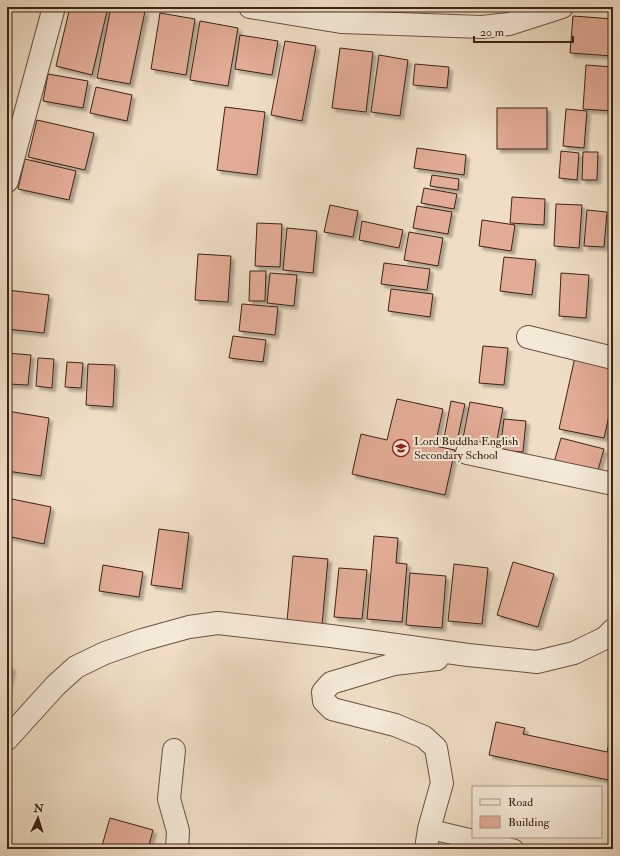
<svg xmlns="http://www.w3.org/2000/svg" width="620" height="856" font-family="'IM FELL Double Pica',serif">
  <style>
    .building { fill: #e3ac97; stroke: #3c2215; filter: url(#shadow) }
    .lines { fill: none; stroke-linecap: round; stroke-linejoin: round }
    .lane-casing { stroke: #695141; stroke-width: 21 }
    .street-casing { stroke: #695141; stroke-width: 24 }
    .lane { stroke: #f5ead9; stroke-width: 19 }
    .street { stroke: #f5ead9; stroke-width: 22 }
    .labels { text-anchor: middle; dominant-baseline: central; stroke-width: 4; stroke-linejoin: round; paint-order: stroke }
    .poi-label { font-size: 12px; fill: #3c2215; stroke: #f5ead9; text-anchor: start }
  </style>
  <defs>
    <filter id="shadow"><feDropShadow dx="3.5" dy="3.5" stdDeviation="1" flood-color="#0004"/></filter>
  </defs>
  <rect width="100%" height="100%" fill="#efdec5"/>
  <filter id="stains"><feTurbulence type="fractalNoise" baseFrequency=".005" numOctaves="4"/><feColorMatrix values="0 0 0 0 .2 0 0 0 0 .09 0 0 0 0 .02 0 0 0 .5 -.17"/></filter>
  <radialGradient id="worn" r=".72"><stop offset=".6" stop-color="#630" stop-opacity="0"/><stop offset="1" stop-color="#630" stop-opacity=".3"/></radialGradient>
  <g class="building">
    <polygon points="70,7 108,7 92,75 56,66"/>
    <polygon points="111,7 126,7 145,11 130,84 97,78"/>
    <polygon points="160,13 195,19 186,75 151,69"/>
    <polygon points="573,16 613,19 613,56 570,53"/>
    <polygon points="200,21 238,28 228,86 190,80"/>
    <polygon points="240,35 278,41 272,75 235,69"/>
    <polygon points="285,41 316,46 302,121 271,115"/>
    <polygon points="340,48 373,52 366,112 332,108"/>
    <polygon points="379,55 408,60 400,116 371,112"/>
    <polygon points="415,64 449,67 447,88 413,85"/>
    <polygon points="586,65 613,67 613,111 583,109"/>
    <polygon points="48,74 88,81 83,108 43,101"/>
    <polygon points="96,87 132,95 127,121 90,113"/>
    <polygon points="225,107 265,112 257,175 217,170"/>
    <rect x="497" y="108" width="50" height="41"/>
    <polygon points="566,109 587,111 584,148 563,146"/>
    <polygon points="37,120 94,133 85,170 28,157"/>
    <polygon points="417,148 466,155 464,175 414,168"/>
    <polygon points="561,151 579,153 577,180 559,178"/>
    <polygon points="583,152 598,152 597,180 582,180"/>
    <polygon points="25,159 76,171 69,200 18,189"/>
    <polygon points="432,175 459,179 458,190 430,186"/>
    <polygon points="424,188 457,194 454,209 421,203"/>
    <polygon points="512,197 545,199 544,225 510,223"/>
    <polygon points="556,204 582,205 579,248 554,246"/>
    <polygon points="330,205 358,211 353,237 324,232"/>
    <polygon points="417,206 452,212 448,234 413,228"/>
    <polygon points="587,210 607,212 604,247 584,246"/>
    <polygon points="482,220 515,225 511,251 479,246"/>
    <polygon points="362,221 403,230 399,248 359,240"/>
    <polygon points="257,223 282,224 280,267 255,266"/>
    <polygon points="287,228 317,231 313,273 283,270"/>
    <polygon points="409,232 443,238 438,266 404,260"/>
    <polygon points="198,254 231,256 228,302 195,300"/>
    <polygon points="504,257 536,260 532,295 500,291"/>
    <polygon points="384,263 430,269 427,290 381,284"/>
    <polygon points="250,271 266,271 265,301 249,301"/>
    <polygon points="270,273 297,275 294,306 267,303"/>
    <polygon points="561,273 589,275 586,318 559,316"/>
    <polygon points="391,289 433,294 430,317 388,311"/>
    <polygon points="7,290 49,295 44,333 7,329"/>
    <polygon points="242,304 278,307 275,335 239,331"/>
    <polygon points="233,336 266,340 263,362 229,358"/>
    <polygon points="483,346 508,348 504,385 479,383"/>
    <polygon points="7,353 31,355 28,385 7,384"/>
    <polygon points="575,357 613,366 613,398 604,438 559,429"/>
    <polygon points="38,358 54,359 52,388 36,386"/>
    <polygon points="67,362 83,363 81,388 65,387"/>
    <polygon points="88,364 115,365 113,407 86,405"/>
    <polygon points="397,399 443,409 435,446 455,450 445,495 352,474 361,434 387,440"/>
    <polygon points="451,401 465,404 457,441 444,438"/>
    <polygon points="470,402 503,408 496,445 463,438"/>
    <polygon points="7,411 49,418 41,476 7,471"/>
    <polygon points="504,419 526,421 523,452 500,450"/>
    <polygon points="561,438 604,449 596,477 553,466"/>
    <polygon points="7,498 51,507 44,544 7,536"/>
    <polygon points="159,529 189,533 182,589 151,585"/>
    <polygon points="374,536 398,538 396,563 407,564 402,622 367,619"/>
    <polygon points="293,556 328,559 322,625 287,621"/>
    <polygon points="513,562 554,574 538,627 497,615"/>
    <polygon points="454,564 488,568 482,624 448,621"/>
    <polygon points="103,565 143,572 139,597 99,591"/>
    <polygon points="339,568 367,570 362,619 334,617"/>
    <polygon points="410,573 446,576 442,628 406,625"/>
    <polygon points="7,667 12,667 7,693"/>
    <polygon points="496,722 525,728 523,734 607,752 613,726 613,781 489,755"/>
    <polygon points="110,818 153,830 148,849 101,849"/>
  </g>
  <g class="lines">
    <g class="lane-casing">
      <polyline id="lane" points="429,829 514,849"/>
    </g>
    <g class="street-casing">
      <g id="street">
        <polyline points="250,7 341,22 482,27 509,24 562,7"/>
        <polyline points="7,181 54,7"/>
        <polyline points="528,337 613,358"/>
        <polyline points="467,453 613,484"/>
        <polyline points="7,739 56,685 76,667 105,653 142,640 189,627 218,623 331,636 468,655 537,662 574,653 605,638 613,630"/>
        <polyline points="174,750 169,799 178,831 177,849"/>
        <polyline points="426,849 429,829 442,783 436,748 424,737 395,725 332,709 324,701 323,692 331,683 394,664 437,659"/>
      </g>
    </g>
    <use href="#lane" class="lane"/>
    <use href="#street" class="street"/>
  </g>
  <defs>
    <g id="school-ring" transform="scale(0.9)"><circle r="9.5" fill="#f5ead9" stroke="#8f2418" stroke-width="1.5"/><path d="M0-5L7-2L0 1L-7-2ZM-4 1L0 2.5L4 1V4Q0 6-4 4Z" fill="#8f2418"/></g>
  </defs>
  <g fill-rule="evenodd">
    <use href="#school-ring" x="401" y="448"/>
  </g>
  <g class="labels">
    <g class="poi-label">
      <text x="414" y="441">Lord Buddha English<tspan x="414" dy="14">Secondary School</tspan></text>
    </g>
  </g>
  <rect width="620" height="856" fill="none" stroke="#efdec5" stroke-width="24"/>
  <rect x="8" y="8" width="604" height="840" fill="none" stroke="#3c2215" stroke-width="2"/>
  <rect x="12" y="12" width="596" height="832" fill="none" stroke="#3c2215"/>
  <rect x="472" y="786" width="130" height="52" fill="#f5ead9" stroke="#ab9a8b"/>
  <rect x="480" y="799" width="20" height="6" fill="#f5ead9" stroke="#ab9a8b"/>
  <text x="508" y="806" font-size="12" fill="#3c2215">Road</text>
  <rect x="480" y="816" width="20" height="12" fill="#e3ac97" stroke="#ab9a8b"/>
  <text x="508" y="826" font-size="12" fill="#3c2215">Building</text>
  <g transform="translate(38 818) rotate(4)" stroke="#f5ead9" stroke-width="3" paint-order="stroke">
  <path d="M0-3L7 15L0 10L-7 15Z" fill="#3c2215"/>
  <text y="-6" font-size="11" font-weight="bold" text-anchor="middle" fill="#3c2215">N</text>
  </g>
  <path d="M474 36v6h99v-6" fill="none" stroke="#3c2215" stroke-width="2"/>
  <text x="480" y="36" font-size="12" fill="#3c2215" stroke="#f5ead9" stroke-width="3" paint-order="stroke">20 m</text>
  <rect width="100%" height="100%" filter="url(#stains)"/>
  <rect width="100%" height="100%" fill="url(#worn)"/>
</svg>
